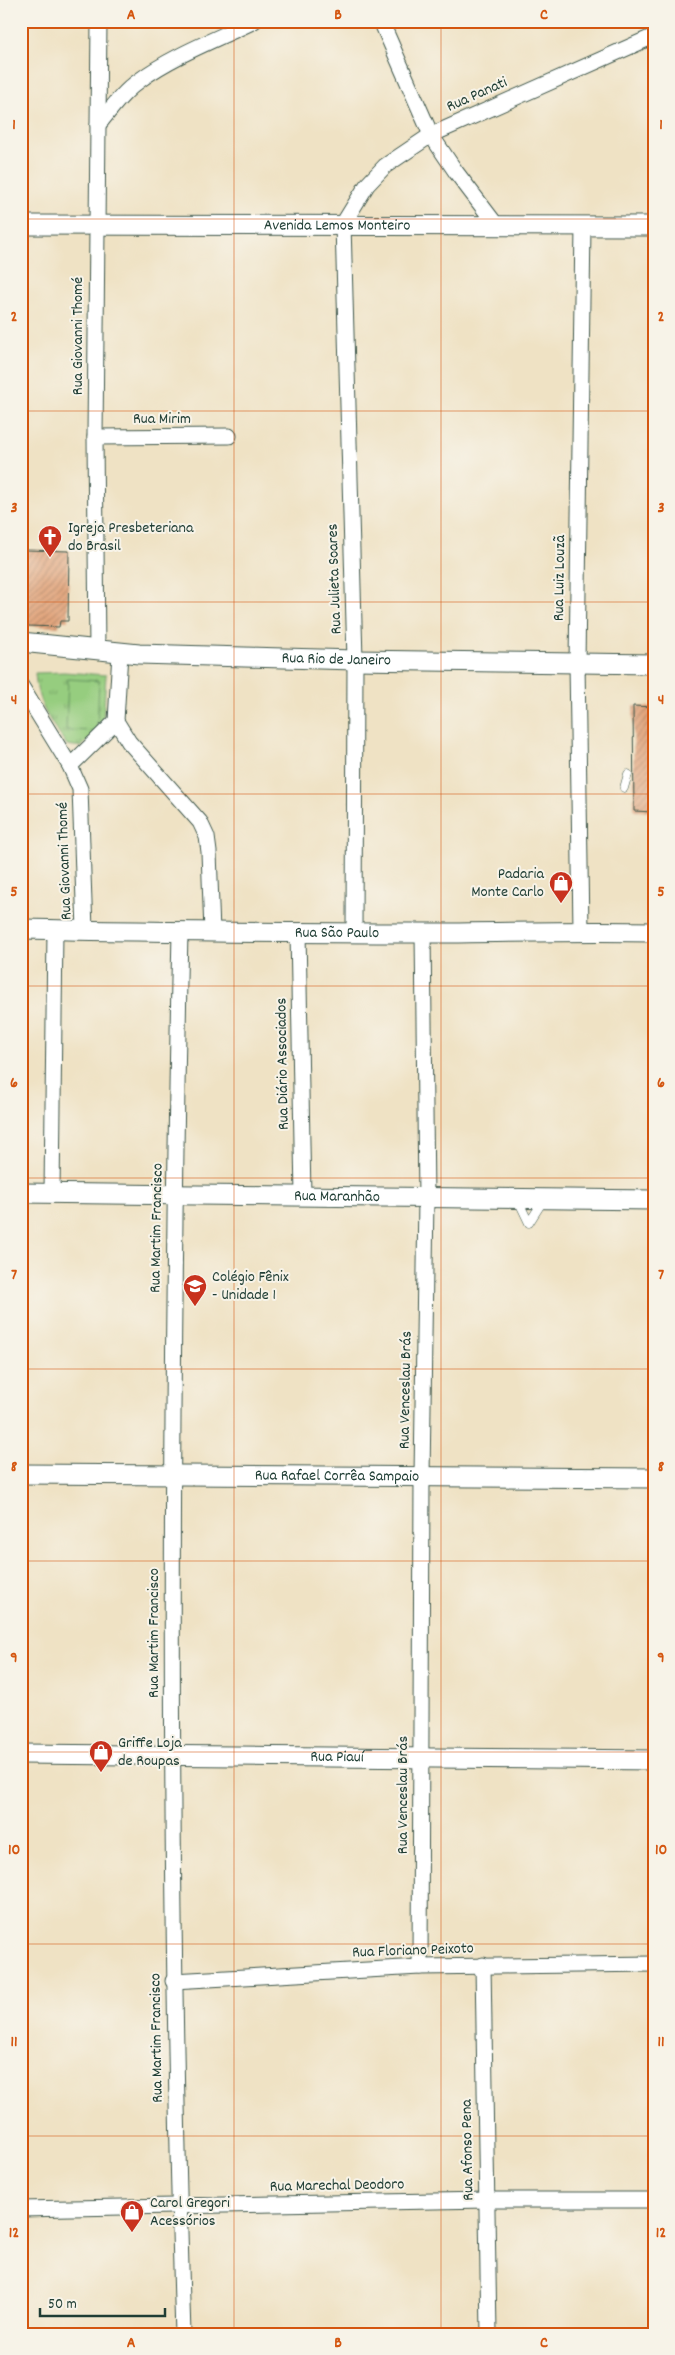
<svg xmlns="http://www.w3.org/2000/svg" width="675" height="2355" font-family="Dekko,sans-serif">
  <style>
    .grass { fill: url(#grass-tufts); stroke: #5a855a }
    .garden { fill: #96cd7f; stroke: #5a855a }
    .building { fill: url(#building-hatch) }
    .lines { fill: none; stroke-linecap: round; stroke-linejoin: round }
    .service-casing { stroke: #3e564a; stroke-width: 9 }
    .minor-casing { stroke: #3e564a; stroke-width: 17 }
    .tertiary-casing { stroke: #3e564a; stroke-width: 21 }
    .service { stroke: #fff; stroke-width: 8 }
    .minor { stroke: #fff; stroke-width: 15 }
    .tertiary { stroke: #fff; stroke-width: 19 }
    .grid { fill: none; stroke: #d45610; stroke-width: 1; stroke-opacity: 0.55 }
    .labels { text-anchor: middle; dominant-baseline: central; stroke-width: 4; stroke-linejoin: round; paint-order: stroke }
    .street-label { font-size: 16px; fill: #1f3d34; stroke: #f7f3e8 }
    .poi-label { font-size: 16px; fill: #1f3d34; stroke: #f7f3e8; text-anchor: start }
    .neatline { fill: none; stroke: #d45610; stroke-width: 2 }
    .grid-label { font-size: 16px; text-anchor: middle; font-weight: bold; fill: #d45610 }
  </style>
  <defs>
    <pattern id="grass-tufts" width="24" height="20" patternUnits="userSpaceOnUse" patternTransform="scale(1.25)"><rect width="24" height="20" fill="#96cd7f"/><path d="M3 7l-1-3M5 7V3M7 7l1-3M15 17l-1-3M17 17v-4M19 17l1-3" fill="none" stroke="#7aa869"/></pattern>
    <pattern id="building-hatch" width="6" height="6" patternUnits="userSpaceOnUse" patternTransform="scale(1.25)"><rect width="6" height="6" fill="#e2a57d"/><path d="M-1 1l2-2M0 6l6-6M5 7l2-2" fill="none" stroke="#b78867"/></pattern>
  </defs>
  <rect width="100%" height="100%" fill="#f7f3e8"/>
  <filter id="ink" filterUnits="userSpaceOnUse"><feTurbulence type="fractalNoise" baseFrequency=".02" numOctaves="2"/><feDisplacementMap in="SourceGraphic" scale="10" xChannelSelector="R" yChannelSelector="G"/><feConvolveMatrix kernelMatrix="1 2 1 2 8 2 1 2 1" color-interpolation-filters="sRGB"/></filter>
  <filter id="wash" filterUnits="userSpaceOnUse"><feTurbulence type="fractalNoise" baseFrequency=".0096" numOctaves="4" result="noise"/><feDisplacementMap in="SourceGraphic" scale="20" xChannelSelector="R" yChannelSelector="G"/><feGaussianBlur stdDeviation="1.12" result="paint"/><feColorMatrix in="noise" values="0 0 0 0 0 0 0 0 0 0 0 0 0 0 0 0 0 1.4 0 .05"/><feComposite in="paint" operator="in"/></filter>
  <g filter="url(#wash)">
    <rect width="100%" height="100%" fill="#efe2c4"/>
    <path class="grass" d="M64 672 106 675 103 725 81 747 67 745C49 720 37 704 35 673Z"/>
    <polygon class="garden" points="68,679 99,681 97,731 66,730"/>
    <g id="blocks">
      <g class="building">
        <polygon points="25,550 69,551 68,621 60,621 59,627 28,626 23,618"/>
        <polygon points="633,706 654,707 654,812 634,811"/>
      </g>
    </g>
  </g>
  <g filter="url(#ink)">
    <use href="#blocks" fill-opacity="0" stroke="#3e564a" stroke-width="1"/>
    <g class="lines">
      <g class="service-casing">
        <g id="service">
          <polyline points="624,788 628,774"/>
          <polyline points="518,1200 529,1223 543,1201"/>
        </g>
      </g>
      <g class="minor-casing">
        <g id="minor">
          <polyline points="381,21 431,135 456,172 497,226"/>
          <path d="M98 125C111 109 123 92 140 80 172 56 217 39 254 21"/>
          <polyline points="95,437 229,436"/>
          <polyline points="97,651 95,437 99,21"/>
          <polyline points="120,653 116,721 129,742 200,822 207,837 209,852 212,932"/>
          <polyline points="21,686 70,766 80,789 85,930"/>
          <polyline points="70,766 116,721"/>
          <polyline points="581,930 577,663 583,226"/>
          <path d="M180 932C170 1399 168 1867 183 2334"/>
          <polyline points="298,932 303,1196"/>
          <polyline points="354,933 355,660 343,224 367,185 385,166 431,135 654,36"/>
          <polyline points="52,1193 55,930"/>
          <polyline points="483,1965 489,2334"/>
          <polyline points="420,1967 422,1477 426,1198 423,933"/>
          <polyline points="173,1981 420,1967 654,1964"/>
          <polyline points="21,2209 487,2200 654,2200"/>
        </g>
      </g>
      <g class="tertiary-casing">
        <g id="tertiary">
          <path id="s1" d="M21 225 654 226"/>
          <path id="s2" d="M21 642 139 654 355 660 654 664"/>
          <path id="s3" d="M21 929C155 932 289 933 423 933 500 933 577 930 654 932"/>
          <path id="s4" d="M21 1193 654 1200"/>
          <path id="s5" d="M21 1474 654 1478"/>
          <path id="s6" d="M21 1754 654 1760"/>
        </g>
      </g>
      <use href="#service" class="service"/>
      <use href="#minor" class="minor"/>
      <use href="#tertiary" class="tertiary"/>
    </g>
  </g>
  <path class="grid" d="M234 21V2334M441 21V2334M21 219H654M21 411H654M21 602H654M21 794H654M21 986H654M21 1178H654M21 1369H654M21 1561H654M21 1752H654M21 1944H654M21 2136H654"/>
  <defs>
    <g id="church-pin" transform="scale(1.25)"><path d="M0 17L-7.5 6A9.5 9.5 0 1 1 7.5 6Z" fill="#c8321e" stroke="#f7f3e8"/><path d="M-1.2-6h2.4v3.5h3.3v2.4h-3.3V6h-2.4V-.1h-3.3v-2.4h3.3Z" fill="#fff"/></g>
    <g id="shop-pin" transform="scale(1.25)"><path d="M0 17L-7.5 6A9.5 9.5 0 1 1 7.5 6Z" fill="#c8321e" stroke="#f7f3e8"/><path d="M-5-2.5h2.3a2.7 3.5 0 0 1 5.4 0H5L5.5 6h-11ZM-1.5-2.5h3a1.5 2.3 0 0 0-3 0Z" fill="#fff"/></g>
    <g id="school-pin" transform="scale(1.25)"><path d="M0 17L-7.5 6A9.5 9.5 0 1 1 7.5 6Z" fill="#c8321e" stroke="#f7f3e8"/><path d="M0-5L7-2L0 1L-7-2ZM-4 1L0 2.5L4 1V4Q0 6-4 4Z" fill="#fff"/></g>
  </defs>
  <g fill-rule="evenodd">
    <use href="#church-pin" x="50" y="537"/>
    <use href="#shop-pin" x="561" y="883"/>
    <use href="#school-pin" x="195" y="1286"/>
    <use href="#shop-pin" x="101" y="1752"/>
    <use href="#shop-pin" x="132" y="2212"/>
  </g>
  <g class="labels">
    <g class="street-label">
      <text transform="translate(477 95) rotate(-24)">Rua Panati</text>
      <text stroke="none"><textPath href="#s1" startOffset="316">Avenida Lemos Monteiro</textPath></text>
      <text transform="translate(78 336) rotate(-90)">Rua Giovanni Thomé</text>
      <text x="162" y="419">Rua Mirim</text>
      <text transform="translate(560 578) rotate(-89)">Rua Luiz Louzã</text>
      <text transform="translate(335 579) rotate(-92)">Rua Julieta Soares</text>
      <text stroke="none"><textPath href="#s2" startOffset="316">Rua Rio de Janeiro</textPath></text>
      <text transform="translate(65 861) rotate(-92)">Rua Giovanni Thomé</text>
      <text stroke="none"><textPath href="#s3" startOffset="316">Rua São Paulo</textPath></text>
      <text transform="translate(283 1064) rotate(-91)">Rua Diário Associados</text>
      <text stroke="none"><textPath href="#s4" startOffset="316">Rua Maranhão</textPath></text>
      <text transform="translate(157 1228) rotate(-89)">Rua Martim Francisco</text>
      <text transform="translate(406 1390) rotate(-89)">Rua Venceslau Brás</text>
      <text stroke="none"><textPath href="#s5" startOffset="316">Rua Rafael Corrêa Sampaio</textPath></text>
      <text transform="translate(154 1633) rotate(-90)">Rua Martim Francisco</text>
      <text stroke="none"><textPath href="#s6" startOffset="316">Rua Piauí</textPath></text>
      <text transform="translate(403 1795) rotate(-90)">Rua Venceslau Brás</text>
      <text transform="translate(413 1951) rotate(-2)">Rua Floriano Peixoto</text>
      <text transform="translate(157 2038) rotate(-91)">Rua Martim Francisco</text>
      <text transform="translate(468 2150) rotate(-91)">Rua Afonso Pena</text>
      <text transform="translate(337 2186) rotate(-1)">Rua Marechal Deodoro</text>
    </g>
    <g class="poi-label">
      <text x="68" y="528">Igreja Presbeteriana<tspan x="68" dy="18">do Brasil</tspan></text>
      <text x="544" y="874" text-anchor="end">Padaria<tspan x="544" dy="18">Monte Carlo</tspan></text>
      <text x="212" y="1277">Colégio Fênix<tspan x="212" dy="18">- Unidade 1</tspan></text>
      <text x="118" y="1743">Griffe Loja<tspan x="118" dy="18">de Roupas</tspan></text>
      <text x="150" y="2203">Carol Gregori<tspan x="150" dy="18">Acessórios</tspan></text>
    </g>
  </g>
  <rect width="675" height="2355" fill="none" stroke="#f7f3e8" stroke-width="55"/>
  <path d="M40 2308v8h125v-8" fill="none" stroke="#1f3d34" stroke-width="2.5"/>
  <text x="48" y="2308" font-size="15" fill="#1f3d34" stroke="#f7f3e8" stroke-width="4" paint-order="stroke">50 m</text>
  <rect x="28" y="28" width="620" height="2300" class="neatline"/>
  <g class="grid-label">
    <text x="131" y="19">A</text>
    <text x="338" y="19">B</text>
    <text x="544" y="19">C</text>
    <text x="14" y="129">1</text>
    <text x="661" y="129">1</text>
    <text x="14" y="321">2</text>
    <text x="661" y="321">2</text>
    <text x="14" y="512">3</text>
    <text x="661" y="512">3</text>
    <text x="14" y="704">4</text>
    <text x="661" y="704">4</text>
    <text x="14" y="896">5</text>
    <text x="661" y="896">5</text>
    <text x="14" y="1087">6</text>
    <text x="661" y="1087">6</text>
    <text x="14" y="1279">7</text>
    <text x="661" y="1279">7</text>
    <text x="14" y="1471">8</text>
    <text x="661" y="1471">8</text>
    <text x="14" y="1662">9</text>
    <text x="661" y="1662">9</text>
    <text x="14" y="1854">10</text>
    <text x="661" y="1854">10</text>
    <text x="14" y="2046">11</text>
    <text x="661" y="2046">11</text>
    <text x="14" y="2237">12</text>
    <text x="661" y="2237">12</text>
    <text x="131" y="2347">A</text>
    <text x="338" y="2347">B</text>
    <text x="544" y="2347">C</text>
  </g>
</svg>
